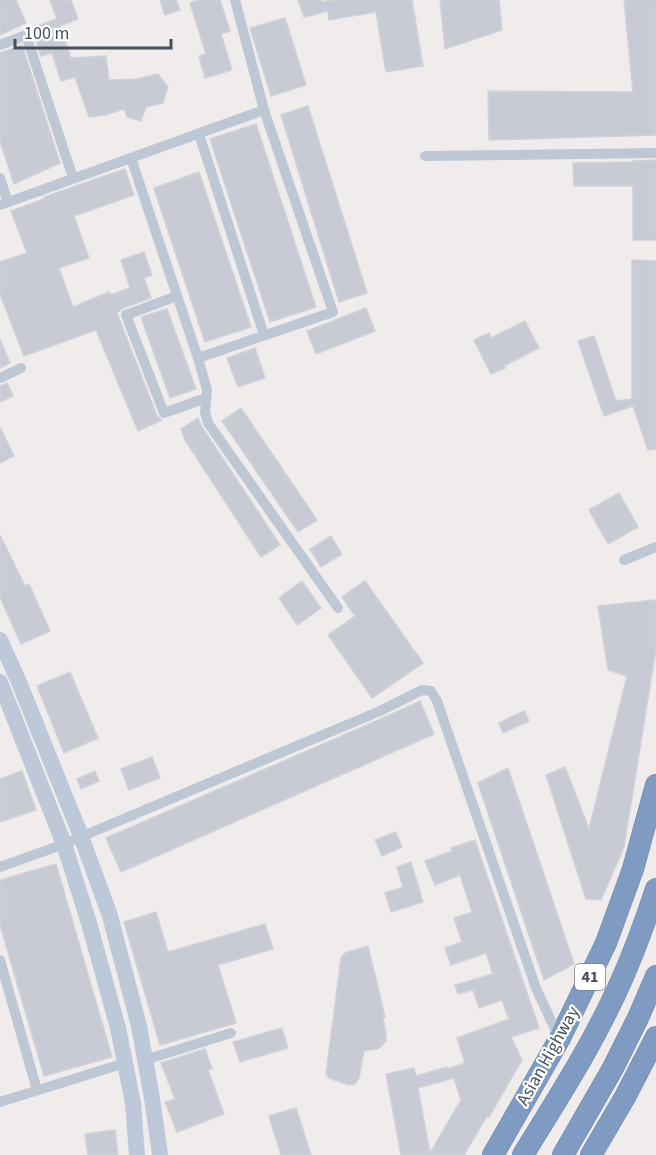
<svg xmlns="http://www.w3.org/2000/svg" width="656" height="1155" font-family="'Source Sans 3',sans-serif">
  <style>
    .building { fill: #c8cbd3; stroke: #d0d2d9; stroke-width: 1.5; fill-rule: evenodd }
    .lines { fill: none; stroke-linecap: round; stroke-linejoin: round }
    .highway-casing { stroke: #6a86ad; stroke-width: 22 }
    .street { stroke: #bec8d4; stroke-width: 10 }
    .secondary { stroke: #bdc8d8; stroke-width: 16 }
    .highway { stroke: #7f9bc1; stroke-width: 21 }
    .labels { text-anchor: middle; dominant-baseline: central; stroke-width: 4.5; stroke-linejoin: round; paint-order: stroke }
    .shield { fill: #fff; stroke: #7b848d; stroke-width: 1.5 }
    .shield-label { font-size: 16px; font-weight: bold; fill: #434f5c }
    .street-label { font-size: 18px; fill: #434f5c; stroke: #fff }
  </style>
  <rect width="100%" height="100%" fill="#f0ecec"/>
  <g class="building">
    <polygon points="0,0 16,0 26,23 0,35"/>
    <polygon points="50,0 71,0 78,19 60,26 71,58 106,56 109,80 136,79 158,74 168,87 163,103 146,107 141,121 127,117 124,109 105,115 89,117 75,77 61,81 52,53 41,56 33,32 31,28 57,19"/>
    <polygon points="160,0 176,0 180,10 165,15"/>
    <polygon points="198,0 220,0 230,31 221,34 232,70 205,78 199,56 206,54 190,3"/>
    <polygon points="298,0 322,0 322,2 335,0 412,0 423,66 386,72 376,12 329,20 328,11 304,17"/>
    <polygon points="440,0 499,0 502,30 445,49"/>
    <polygon points="624,0 656,0 656,135 489,140 488,91 633,92"/>
    <polygon points="285,18 306,85 271,96 250,28"/>
    <polygon points="22,45 60,163 14,184 0,141 0,53"/>
    <polygon points="308,106 367,293 339,302 281,115"/>
    <polygon points="256,124 316,307 270,322 210,139"/>
    <polygon points="656,160 656,240 633,240 633,186 574,186 573,163 633,162 633,161"/>
    <polygon points="125,169 134,195 74,216 89,258 59,268 73,307 109,292 110,295 130,288 121,260 144,252 152,275 144,278 151,298 123,308 117,313 157,416 162,420 138,431 96,330 24,356 0,294 0,262 27,253 11,211 44,199 44,197"/>
    <polygon points="199,172 251,327 205,342 154,188"/>
    <polygon points="632,260 656,261 656,449 648,450 633,406 604,416 578,341 594,336 616,401 632,399"/>
    <polygon points="366,308 375,331 316,354 307,331"/>
    <polygon points="167,309 196,389 170,398 141,317"/>
    <polygon points="525,321 539,348 504,366 505,368 491,374 474,340 489,333 491,338"/>
    <polygon points="0,339 10,363 0,368"/>
    <polygon points="255,348 265,378 238,387 227,358"/>
    <polygon points="7,383 13,396 0,402 0,386"/>
    <polygon points="241,408 317,520 298,532 222,421"/>
    <polygon points="198,418 202,427 280,545 261,557 185,440 181,429"/>
    <polygon points="0,427 14,456 0,463"/>
    <polygon points="619,493 638,527 608,544 589,510"/>
    <polygon points="0,535 25,586 29,584 50,631 21,644 0,597"/>
    <polygon points="331,536 342,554 321,567 310,549"/>
    <polygon points="302,581 321,608 297,625 279,598"/>
    <polygon points="365,581 423,663 372,698 328,635 355,616 342,597"/>
    <polygon points="656,600 656,649 624,847 601,900 586,899 546,775 565,767 589,829 627,676 608,670 598,606"/>
    <polygon points="70,672 98,738 64,753 37,686"/>
    <polygon points="420,701 434,734 121,872 106,838 383,718"/>
    <polygon points="524,711 529,721 503,733 499,723"/>
    <polygon points="152,757 160,778 129,790 121,769"/>
    <polygon points="508,768 574,964 544,980 478,783"/>
    <polygon points="22,771 36,810 0,822 0,779"/>
    <polygon points="95,771 99,781 81,789 77,779"/>
    <polygon points="396,832 402,847 382,856 375,840"/>
    <path d="M475 840 539 1028 511 1037 522 1060 489 1117 487 1116 464 1155H401L386 1074 414 1068 416 1076 447 1067V1069L465 1063 457 1038 509 1019 502 1000 479 1008 473 990 458 994 455 985 493 974 486 953 451 965 445 948 462 942 454 918 472 912 460 875 435 885 425 861 452 851 451 848ZM454 1078 461 1100 430 1153 418 1088Z"/>
    <polygon points="411,862 423,902 391,912 385,893 403,887 397,867"/>
    <polygon points="56,864 112,1057 44,1076 0,925 0,880"/>
    <polygon points="156,912 168,952 265,924 273,949 218,965 236,1023 160,1045 124,922"/>
    <polygon points="368,946 385,1017 383,1019 386,1033 386,1040 382,1046 377,1049 364,1051 359,1078 355,1084 349,1085 329,1078 326,1074 341,958 345,953"/>
    <polygon points="282,1028 288,1048 240,1062 233,1042"/>
    <polygon points="205,1049 212,1069 208,1070 224,1114 177,1132 165,1102 175,1099 161,1063"/>
    <polygon points="296,1108 311,1155 281,1155 269,1116"/>
    <polygon points="115,1130 118,1155 88,1155 85,1134"/>
  </g>
  <g class="lines">
    <g class="highway-casing">
      <g id="highway">
        <polyline points="493,1155 560,1038 606,943 633,869 656,785"/>
        <path d="M523 1155C558 1098 595 1041 622 979 635 950 646 919 656 889"/>
        <polyline points="563,1155 613,1068 638,1018 656,976"/>
        <polyline points="591,1155 625,1097 656,1037"/>
      </g>
    </g>
    <g class="street">
      <polyline points="0,45 26,35 73,178"/>
      <polyline points="199,134 264,335"/>
      <polyline points="425,156 656,153"/>
      <polyline points="131,158 198,358 207,390 205,412 208,423 338,608"/>
      <polyline points="0,178 8,202"/>
      <polyline points="0,205 264,110"/>
      <polyline points="177,296 126,315 164,413 206,398"/>
      <polyline points="198,358 333,312 264,110 235,0"/>
      <polyline points="0,378 21,368"/>
      <polyline points="624,560 656,547"/>
      <polyline points="0,867 64,844 380,711 422,690 431,691 437,701 536,988 559,1038"/>
      <polyline points="0,960 37,1090"/>
      <polyline points="145,1060 231,1033"/>
      <polyline points="0,1102 125,1063"/>
    </g>
    <g class="secondary">
      <polyline points="0,640 19,682 81,836 110,916 139,1026 152,1098 160,1155"/>
      <polyline points="0,682 64,844 89,923 118,1028 133,1103 137,1155"/>
    </g>
    <use href="#highway" class="highway"/>
  </g>
  <g class="labels">
    <rect class="shield" x="575" y="964" width="30" height="26" rx="4.5"/>
    <g class="shield-label">
      <text x="590" y="977">41</text>
    </g>
    <g class="street-label">
      <text transform="translate(548 1056) rotate(-61)">Asian Highway</text>
    </g>
  </g>
  <path d="M15 39v9h156v-9" fill="none" stroke="#434f5c" stroke-width="3"/>
  <text x="24" y="39" font-size="18" fill="#434f5c" stroke="#ffffff" stroke-width="4.5" paint-order="stroke">100 m</text>
</svg>
